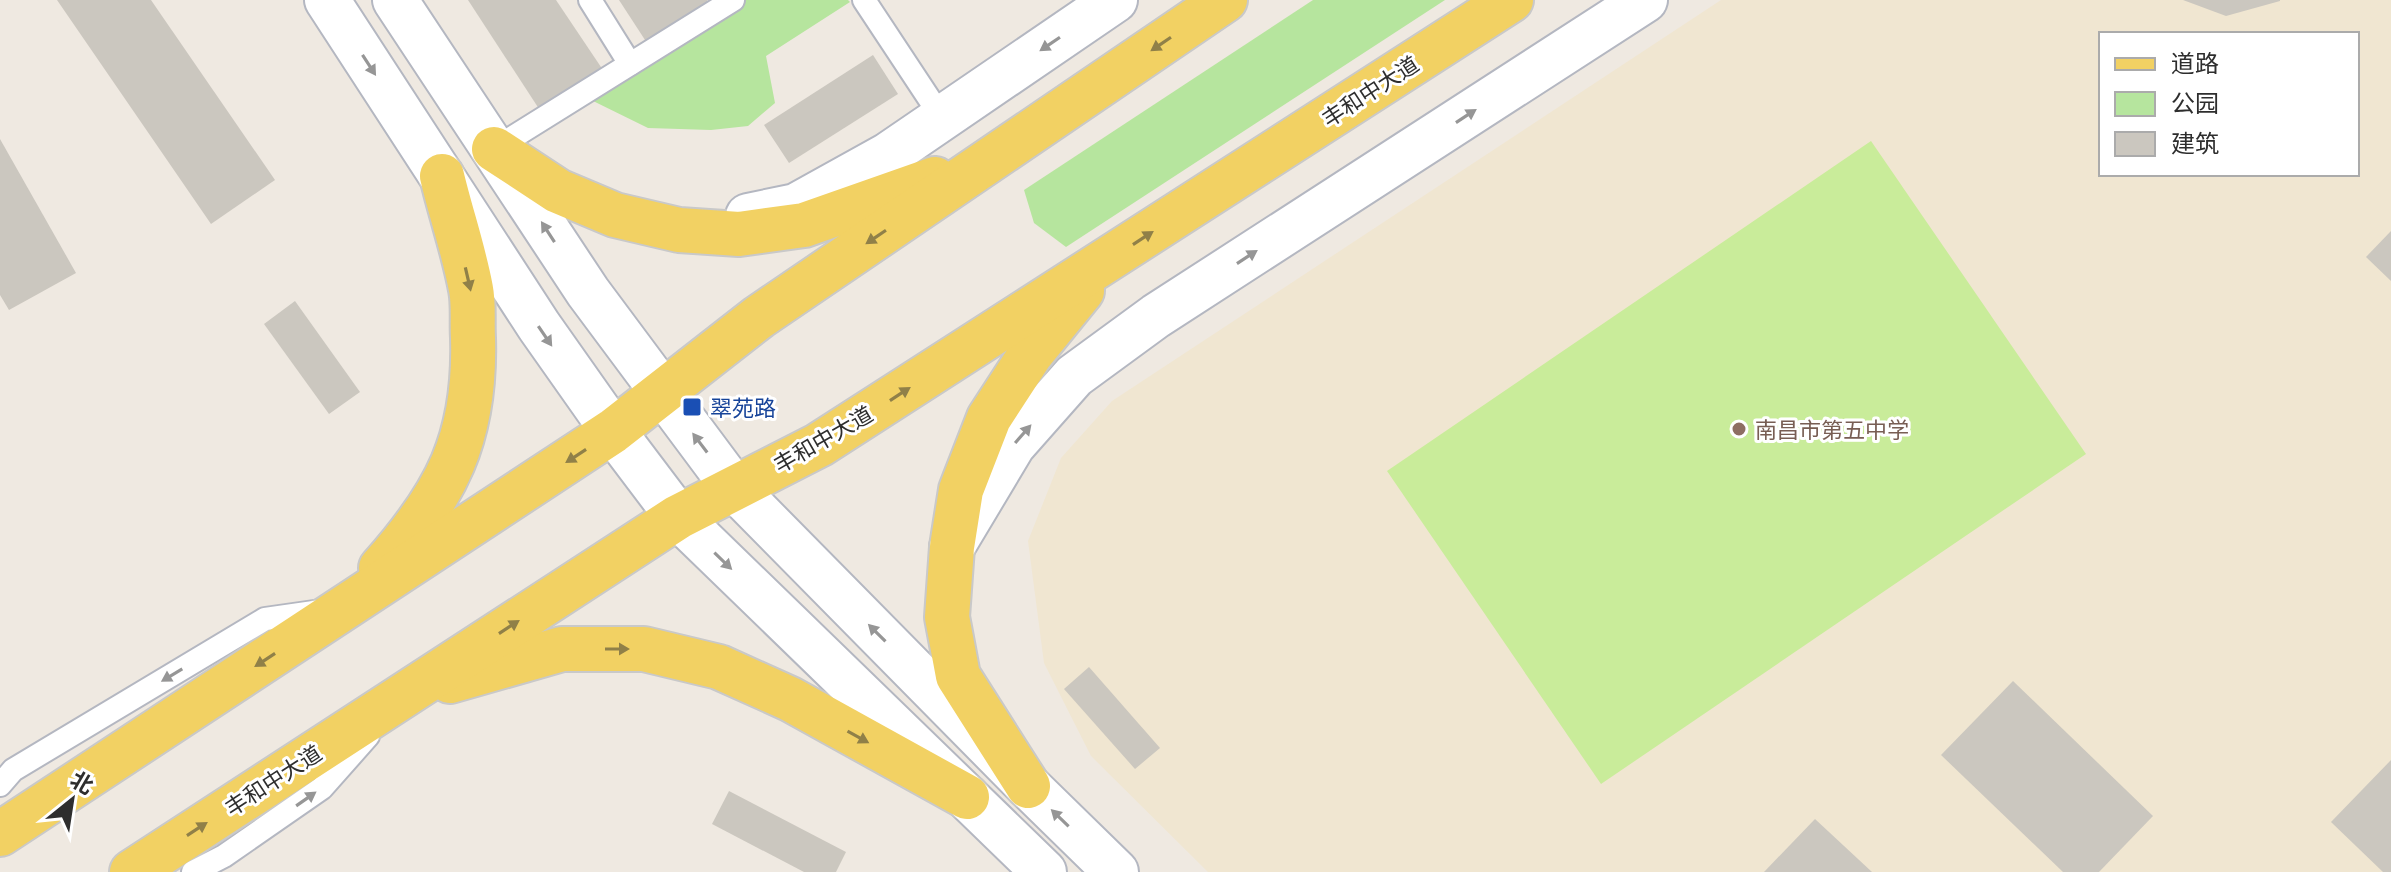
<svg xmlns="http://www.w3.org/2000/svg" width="2391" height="872" font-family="'IBM Plex Sans','Noto Sans SC',sans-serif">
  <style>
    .education { fill: #f0e6d1; fill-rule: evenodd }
    .green { fill: #b6e59e }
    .pitch { fill: #c9ec9a }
    .building { fill: #cbc7bf }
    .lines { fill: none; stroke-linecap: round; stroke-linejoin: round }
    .lane-casing { stroke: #b4b7c1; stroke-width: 26 }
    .secondary-casing { stroke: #b4b7c1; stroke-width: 48 }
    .primary-casing { stroke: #c9c9c9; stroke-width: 48 }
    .lane { stroke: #fff; stroke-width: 22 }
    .secondary { stroke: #fff; stroke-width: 44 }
    .primary { stroke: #f2d163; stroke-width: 44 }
    .oneway { fill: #969696 }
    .oneway2 { fill: #908048 }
    .transit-dot { fill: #1a4fb4; stroke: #fff; stroke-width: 3 }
    .education-dot { fill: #8d6e63; stroke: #fff; stroke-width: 3 }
    .labels { text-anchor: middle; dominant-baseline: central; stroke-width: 6; stroke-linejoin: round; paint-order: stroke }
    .street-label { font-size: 22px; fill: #2e2e2e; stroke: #fff }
    .transit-label { font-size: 22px; fill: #164399; stroke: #fff; text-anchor: start }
    .education-label { font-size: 22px; fill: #785e54; stroke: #fff; text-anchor: start }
  </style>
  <rect width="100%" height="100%" fill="#efe9e1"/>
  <path class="education" d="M1721 0H2391V872H1208L1091 756 1044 663 1028 541 1061 458 1112 401ZM2101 34H2357V174H2101Z"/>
  <g class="green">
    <polygon points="742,0 848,0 850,2 766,56 775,103 748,126 711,130 648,128 589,99"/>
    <polygon points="1313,0 1445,0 1066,247 1034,223 1024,190"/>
  </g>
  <polygon class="pitch" points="1871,141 2086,454 1601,784 1387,471"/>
  <g class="building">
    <polygon points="57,0 151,0 275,180 211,224"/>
    <polygon points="468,0 556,0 605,73 543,115"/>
    <polygon points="619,0 707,0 709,3 647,43"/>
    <polygon points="2183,0 2280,0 2280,1 2226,16"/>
    <polygon points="873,55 898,94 789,163 764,125"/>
    <polygon points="0,139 76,273 9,310 0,295"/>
    <polygon points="2391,231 2391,281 2366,257"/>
    <polygon points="295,301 360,392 329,414 264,324"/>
    <polygon points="1089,667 1160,748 1135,769 1064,689"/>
    <polygon points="2013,681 2153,816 2099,872 2063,872 1941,755"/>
    <polygon points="2391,760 2391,872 2383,872 2331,822"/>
    <polygon points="729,791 846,852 836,872 804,872 712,824"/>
    <polygon points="1815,819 1872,872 1764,872"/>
  </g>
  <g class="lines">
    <g class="lane-casing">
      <g id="lane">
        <polyline points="590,0 630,64"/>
        <polyline points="864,0 942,118"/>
        <polyline points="494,149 733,0"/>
        <polyline points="0,785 13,770 265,619 321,611"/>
        <polyline points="193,872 224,856 322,788 368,736"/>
      </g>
    </g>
    <g class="secondary-casing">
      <g id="secondary">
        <polyline points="327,0 539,326 613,431 678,517 1044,872"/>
        <polyline points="395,0 588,292 734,488 1028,786 1116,872"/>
        <polyline points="748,216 796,206 888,155 1115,0"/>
        <polyline points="952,547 1013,445 1074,376 1156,316 1645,0"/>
      </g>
    </g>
    <g class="primary-casing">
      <g id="primary">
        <polyline points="494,149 558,191 615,215 679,230 739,234 804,225 935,179"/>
        <path d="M381 568C447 494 476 438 473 338 472 322 474 304 471 289 464 251 451 214 442 176"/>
        <polyline points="450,681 562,649 644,649 719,667 790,699 967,797"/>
        <polyline points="1028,786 958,676 947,617 952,547 961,490 989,418 1030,355 1082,291"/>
        <polyline points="0,834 613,431 759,317 1225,0"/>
        <polyline points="132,872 678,517 819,445 1511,0"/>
      </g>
    </g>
    <use href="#lane" class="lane"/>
    <use href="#secondary" class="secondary"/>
    <use href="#primary" class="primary"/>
  </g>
  <defs><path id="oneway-solid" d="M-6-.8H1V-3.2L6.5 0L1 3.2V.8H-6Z" transform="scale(2)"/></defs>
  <g class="oneway">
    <use href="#oneway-solid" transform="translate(1050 44) rotate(146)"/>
    <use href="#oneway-solid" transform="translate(369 65) rotate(57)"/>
    <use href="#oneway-solid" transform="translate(1466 116) rotate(-33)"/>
    <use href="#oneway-solid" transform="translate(548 232) rotate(-123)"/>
    <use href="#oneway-solid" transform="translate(1247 257) rotate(-33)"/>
    <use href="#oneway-solid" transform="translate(545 336) rotate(56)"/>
    <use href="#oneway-solid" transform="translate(1023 434) rotate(-49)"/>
    <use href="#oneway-solid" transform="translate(700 443) rotate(-127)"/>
    <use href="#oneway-solid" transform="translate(723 561) rotate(44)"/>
    <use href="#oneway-solid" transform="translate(877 633) rotate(-135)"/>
    <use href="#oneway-solid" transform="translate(172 675) rotate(149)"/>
    <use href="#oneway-solid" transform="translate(306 799) rotate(-35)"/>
    <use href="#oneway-solid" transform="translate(1060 818) rotate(-136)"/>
  </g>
  <g class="oneway2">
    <use href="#oneway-solid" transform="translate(1161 44) rotate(146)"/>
    <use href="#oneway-solid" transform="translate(876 237) rotate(146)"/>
    <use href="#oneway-solid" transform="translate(1143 238) rotate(-33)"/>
    <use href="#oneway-solid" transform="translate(468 279) rotate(77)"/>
    <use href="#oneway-solid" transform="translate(900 394) rotate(-33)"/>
    <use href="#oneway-solid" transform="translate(576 456) rotate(147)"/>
    <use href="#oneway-solid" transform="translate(509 627) rotate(-33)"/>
    <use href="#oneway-solid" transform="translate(617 649)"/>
    <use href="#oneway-solid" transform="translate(265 660) rotate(147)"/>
    <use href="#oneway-solid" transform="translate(858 737) rotate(29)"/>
    <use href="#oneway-solid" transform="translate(197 829) rotate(-33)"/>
  </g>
  <rect class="transit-dot" x="682" y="397" width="20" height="20" rx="4"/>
  <circle class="education-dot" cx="1739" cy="429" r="8"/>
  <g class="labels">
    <g class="street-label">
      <text transform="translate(1370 91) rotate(-33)">丰和中大道</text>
      <text transform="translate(823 439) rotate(-30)">丰和中大道</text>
      <text transform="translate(273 780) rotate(-33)">丰和中大道</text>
    </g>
    <g class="transit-label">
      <text x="710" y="407">翠苑路</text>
    </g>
    <g class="education-label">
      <text x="1755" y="429">南昌市第五中学</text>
    </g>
  </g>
  <rect x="2099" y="32" width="260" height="144" fill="#ffffff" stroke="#ababab" stroke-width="2"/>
  <rect x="2115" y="58" width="40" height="12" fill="#f2d163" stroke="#ababab" stroke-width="2"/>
  <text x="2171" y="72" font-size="24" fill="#2e2e2e">道路</text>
  <rect x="2115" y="92" width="40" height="24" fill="#b6e59e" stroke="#ababab" stroke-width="2"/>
  <text x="2171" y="112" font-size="24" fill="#2e2e2e">公园</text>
  <rect x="2115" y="132" width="40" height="24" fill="#cbc7bf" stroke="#ababab" stroke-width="2"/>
  <text x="2171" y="152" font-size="24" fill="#2e2e2e">建筑</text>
  <g transform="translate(72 800) rotate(30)" stroke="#ffffff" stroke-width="6" paint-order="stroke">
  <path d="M0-6L14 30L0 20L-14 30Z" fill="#2e2e2e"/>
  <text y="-12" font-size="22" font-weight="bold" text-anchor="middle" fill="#2e2e2e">北</text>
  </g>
</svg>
